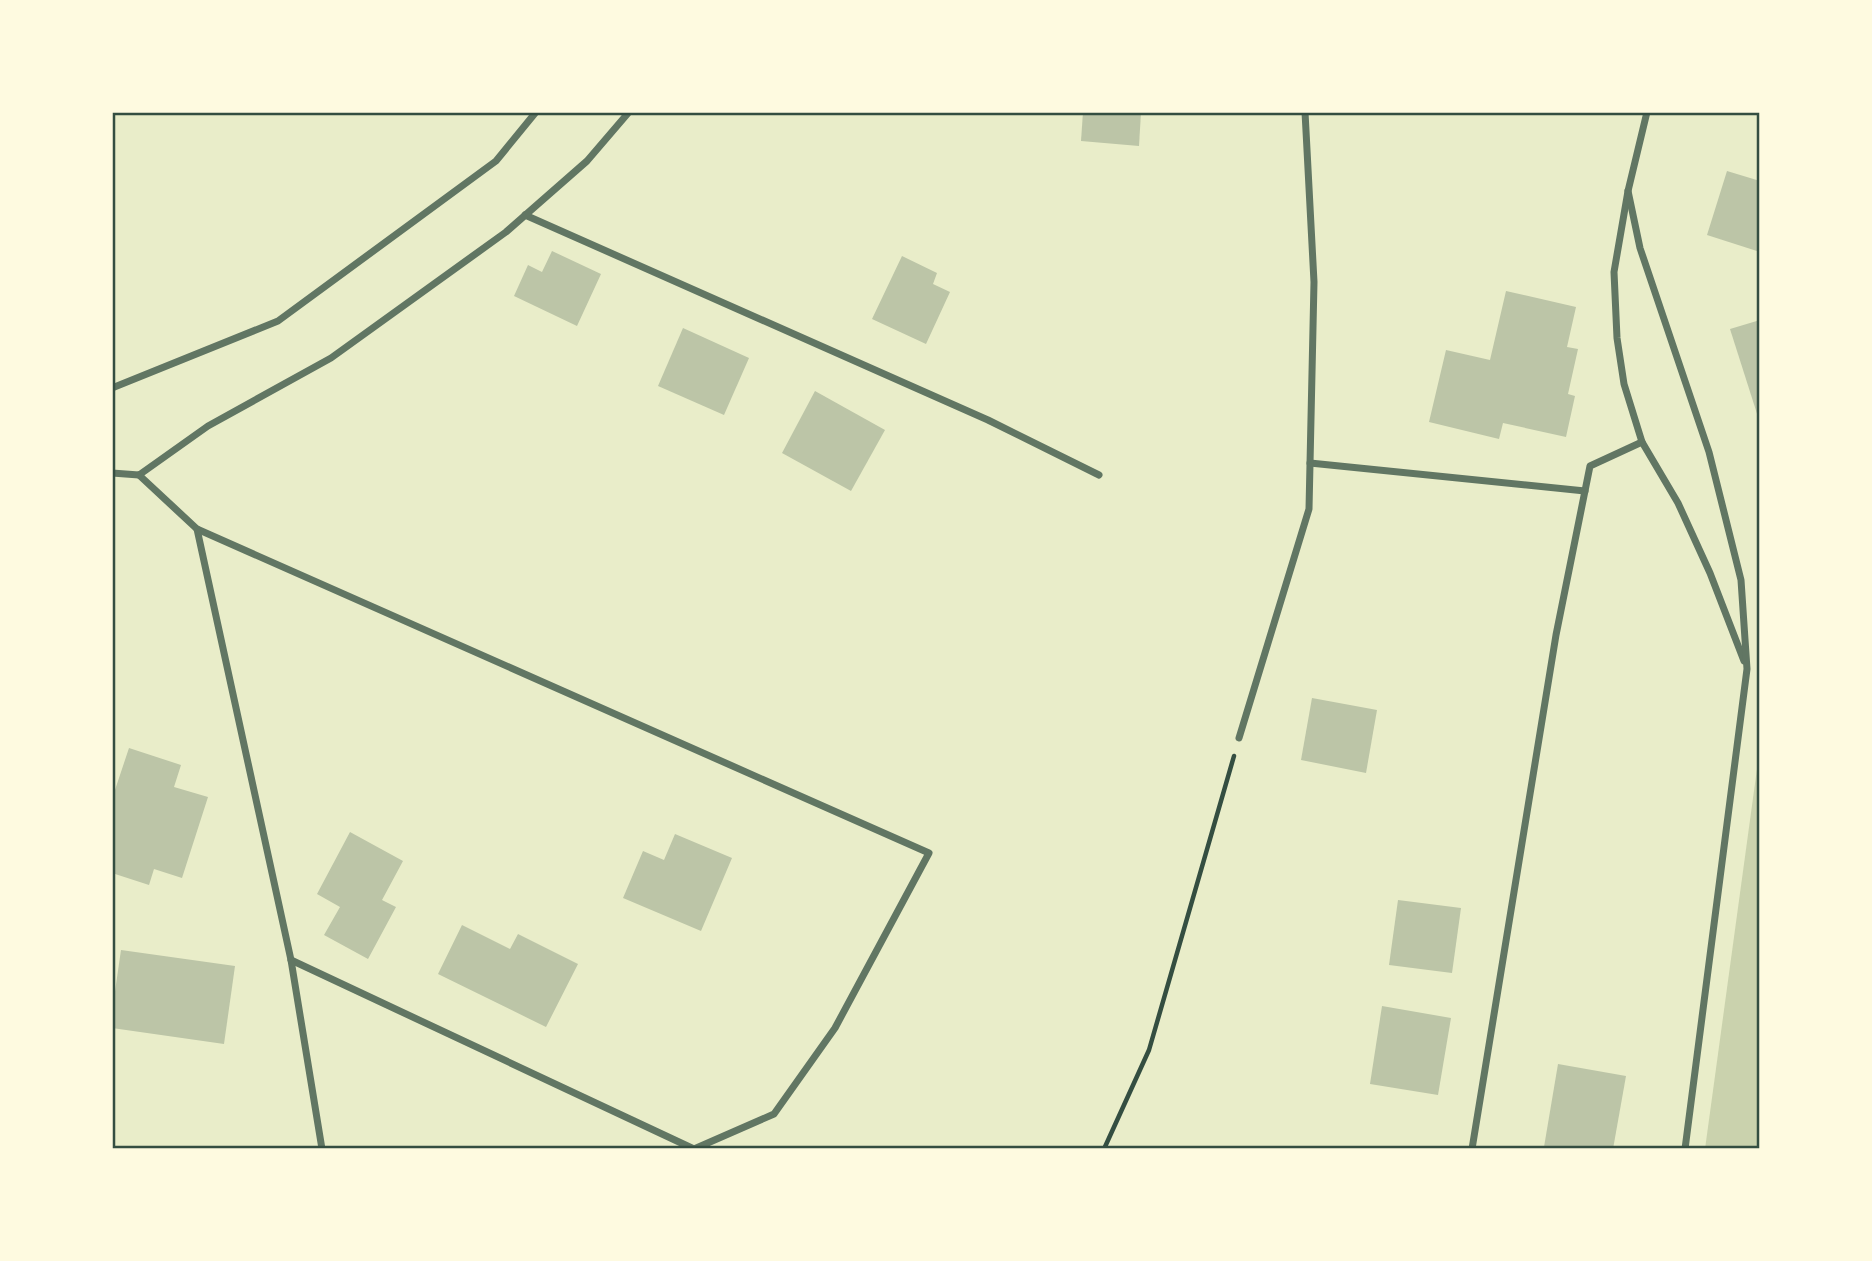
<svg xmlns="http://www.w3.org/2000/svg" width="1872" height="1261" font-family="Merriweather,serif">
  <style>
    .green { fill: #cad2ad }
    .building { fill: #bcc5a7 }
    .lines { fill: none; stroke-linecap: round; stroke-linejoin: round }
    .path { stroke: #344e41; stroke-width: 4.5 }
    .minor { stroke: #617663; stroke-width: 7 }
    .neatline { fill: none; stroke: #344e41; stroke-width: 2.5 }
  </style>
  <rect width="100%" height="100%" fill="#e9edc9"/>
  <polygon class="green" points="1760,747 1760,1149 1705,1149"/>
  <g class="building">
    <polygon points="1083,112 1141,112 1139,146 1081,141"/>
    <polygon points="1727,171 1760,181 1760,252 1707,235"/>
    <polygon points="552,251 601,274 577,326 514,296 528,265 542,272"/>
    <polygon points="902,256 937,273 933,284 950,292 926,344 872,319"/>
    <polygon points="1506,291 1576,307 1567,347 1578,349 1568,394 1575,396 1566,437 1503,423 1499,439 1429,422 1446,350 1490,360"/>
    <polygon points="1760,320 1760,420 1759,420 1730,329"/>
    <polygon points="683,328 749,358 724,415 658,386"/>
    <polygon points="815,391 885,430 851,491 782,453"/>
    <polygon points="1312,698 1377,710 1366,773 1301,760"/>
    <polygon points="129,748 181,765 174,787 208,797 182,878 154,869 149,885 112,873 112,799"/>
    <polygon points="350,832 403,861 382,900 396,907 368,959 324,935 340,907 317,894"/>
    <polygon points="675,834 732,858 701,931 623,898 643,851 664,860"/>
    <polygon points="1398,900 1461,908 1452,973 1389,965"/>
    <polygon points="462,925 510,949 518,934 578,964 546,1027 438,974"/>
    <polygon points="121,950 235,966 224,1044 112,1028 112,1012"/>
    <polygon points="1382,1006 1451,1018 1438,1095 1370,1084"/>
    <polygon points="1558,1064 1626,1076 1613,1149 1553,1149 1544,1147"/>
  </g>
  <g class="lines">
    <polyline class="path" points="1104,1149 1149,1050 1234,756"/>
    <g class="minor">
      <polyline points="1647,112 1628,191 1614,272 1617,338 1624,384 1642,442 1678,503 1710,573 1744,661"/>
      <polyline points="1628,191 1640,248 1709,452 1741,580 1747,669 1685,1149"/>
      <polyline points="525,215 988,420 1099,475"/>
      <polyline points="112,388 278,321 496,161 536,112"/>
      <polyline points="1310,463 1585,491"/>
      <polyline points="112,473 139,475 208,426 331,358 506,232 587,161 629,112"/>
      <polyline points="139,475 197,529 929,853 835,1028 774,1114 694,1149 291,960"/>
      <polyline points="197,529 291,960 322,1149"/>
      <polyline points="1239,738 1309,509 1314,282 1305,112"/>
      <polyline points="1472,1149 1556,635 1590,466 1642,442"/>
    </g>
  </g>
  <rect width="1872" height="1261" fill="none" stroke="#fefae0" stroke-width="228"/>
  <rect x="114" y="114" width="1644" height="1033" class="neatline"/>
</svg>
